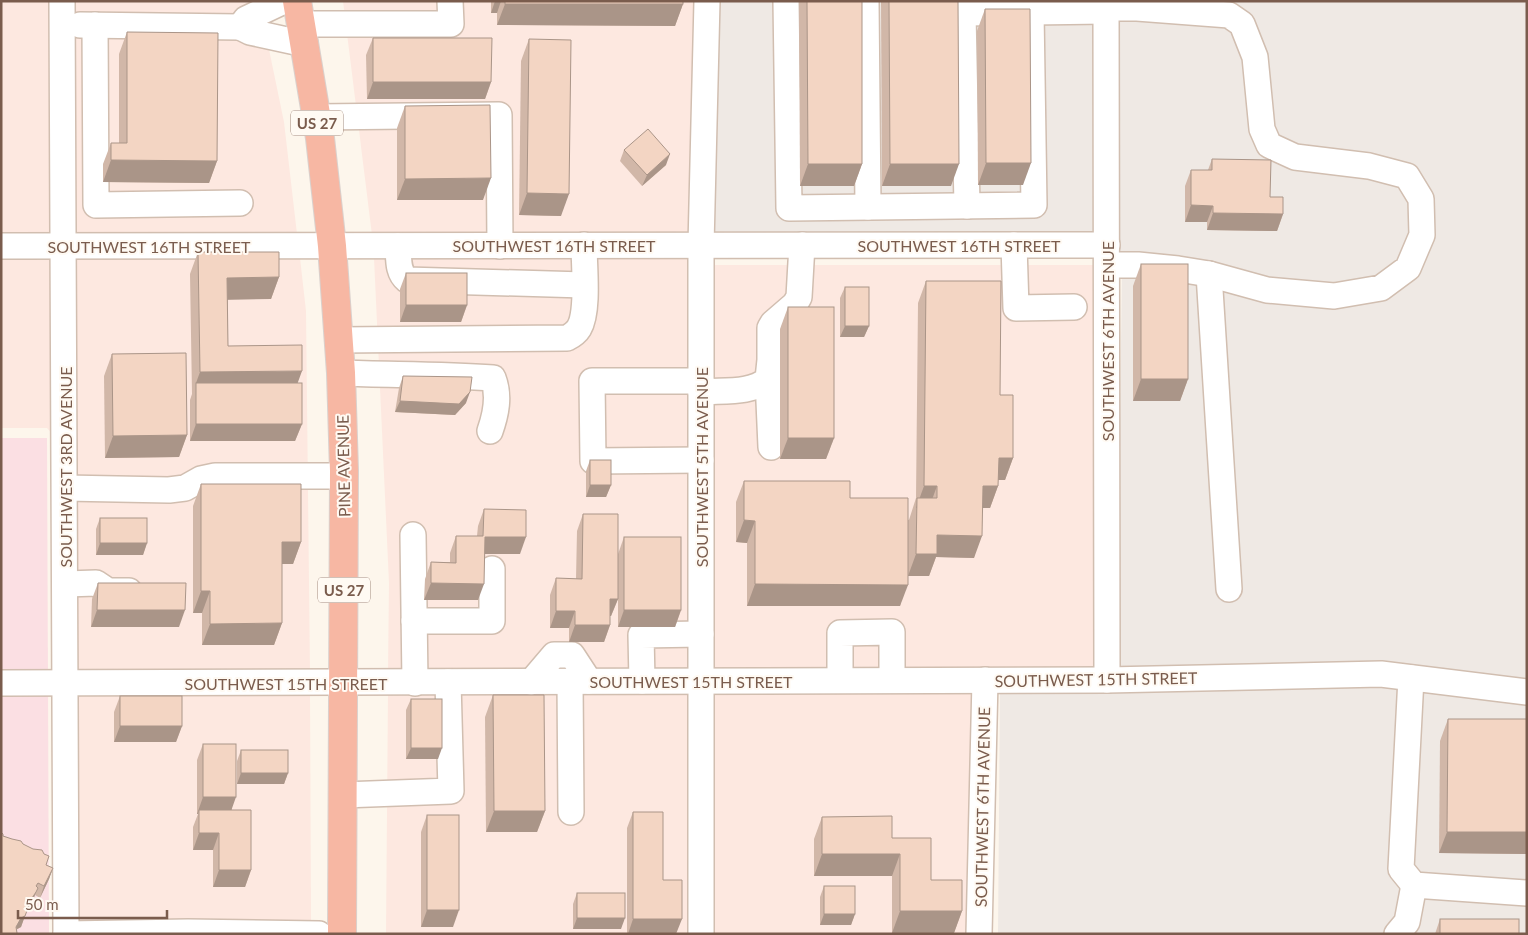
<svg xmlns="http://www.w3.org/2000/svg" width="1528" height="935" font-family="Lato,sans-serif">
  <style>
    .commercial { fill: #fde8e0 }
    .industrial { fill: #efe9e4 }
    .medical { fill: #fbdfe3 }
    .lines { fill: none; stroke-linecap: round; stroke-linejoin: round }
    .minor-casing { stroke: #d1beb0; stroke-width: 28 }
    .highway-casing { stroke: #dad1cd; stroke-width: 30 }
    .minor { stroke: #fff; stroke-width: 25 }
    .highway { stroke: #f7b7a3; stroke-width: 28 }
    .wall { fill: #d1b7a8 }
    .shaded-wall { fill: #aa9588 }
    .building { fill: #f3d5c3; stroke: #aa9588 }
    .labels { text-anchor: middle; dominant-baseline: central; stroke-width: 4; stroke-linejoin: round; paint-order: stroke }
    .shield { fill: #fffaf3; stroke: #a28b7f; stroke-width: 1 }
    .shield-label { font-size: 15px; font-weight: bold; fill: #7a5c4d }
    .street-label { font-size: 16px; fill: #7a5c4d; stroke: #fffaf3 }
  </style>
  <rect width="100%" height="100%" fill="#fdf6ec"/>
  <g class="commercial">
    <polygon points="1,1 259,1 284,122 297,234 179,233 1,234"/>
    <polygon points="343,1 697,1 691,233 372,235"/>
    <polygon points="691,256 691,669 388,671 389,583 374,258"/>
    <polygon points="1,258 300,258 306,311 310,672 57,672 56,438 47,428 1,428"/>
    <rect x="711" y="265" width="386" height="404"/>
    <polygon points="691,692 691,934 386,934 388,694"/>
    <polygon points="711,692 974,692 968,934 711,934"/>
    <polygon points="310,695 311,922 61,923 62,696"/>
  </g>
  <g class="industrial">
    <polygon points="717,1 1096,1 1097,233 711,233"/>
    <polygon points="1116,1 1527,1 1527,934 998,934 1000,692 1392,685 1391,662 1117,668 1122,266 1117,265"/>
  </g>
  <polygon class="medical" points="1,438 47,438 49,934 1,934"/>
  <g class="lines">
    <g class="minor-casing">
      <g id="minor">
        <polyline points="62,1 66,934"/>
        <polyline points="284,1 246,19 240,27 250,32 305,44"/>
        <polyline points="786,1 789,208 1034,205 1031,12 963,13 963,1"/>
        <polyline points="866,1 868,207"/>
        <polyline points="1106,1 1107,680"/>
        <polyline points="1106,8 1137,8 1229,15 1242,24 1255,57 1262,129 1269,145 1295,157 1369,166 1407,176 1421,199 1422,235 1408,268 1381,288 1334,296 1267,290 1209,274 1178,269 1138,265 1107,265"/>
        <polyline points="1031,12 1106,11"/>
        <polyline points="963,13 967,206"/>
        <polyline points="302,24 451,24 450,1"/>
        <polyline points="80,25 240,27"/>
        <polyline points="95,25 96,205 240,203"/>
        <polyline points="316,117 499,115 500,246"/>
        <polyline points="1014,245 1016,308 1074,307"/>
        <polyline points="1,246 1107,245"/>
        <path d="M398 246C399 258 397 272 407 280L584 285"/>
        <polyline points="1209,274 1229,589"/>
        <path d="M339 340 567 338C573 335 576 333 579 328 589 311 584 266 584 245"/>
        <path d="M341 373C392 375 442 374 493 378 500 396 496 414 490 431"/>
        <polyline points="768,379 771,447"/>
        <polyline points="701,381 592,381 593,461 701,460"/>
        <path d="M701 392C722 390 752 394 768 379L770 360V328L773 323 795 304 799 297 802 245"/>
        <polyline points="65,488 169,490 185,488 201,479 215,476 344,476"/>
        <polyline points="413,535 415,683"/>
        <polyline points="66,584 96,583 108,591 129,591"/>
        <polyline points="414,621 492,621 492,569"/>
        <polyline points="1411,678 1401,869 1414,885 1527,893"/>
        <polyline points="840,680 840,633 892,632 892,680"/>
        <polyline points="570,681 571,812"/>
        <polyline points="642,681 641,635 701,634"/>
        <polyline points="531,682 554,655 572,655 589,681"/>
        <polyline points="1,683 1107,680 1381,674 1527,692"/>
        <polyline points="343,795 451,791 448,682"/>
        <polyline points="66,934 188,932 319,934"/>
        <polyline points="701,934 701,245 707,1"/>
        <polyline points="979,934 985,680"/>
        <polyline points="1397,934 1407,922 1414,885"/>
      </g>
    </g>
    <g class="highway-casing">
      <polyline id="highway" points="297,1 320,138 332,246 341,373 344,471 342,934"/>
    </g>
    <use href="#minor" class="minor"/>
    <use href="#highway" class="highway"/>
  </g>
  <g class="wall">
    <polygon points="491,1 683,1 683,4 675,26 497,25 497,13 491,13"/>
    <polygon points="799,1 862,1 862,164 854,186 800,186"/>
    <polygon points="881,1 958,1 951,186 882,186"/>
    <polygon points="985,9 1023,185 978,185 977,31"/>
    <polygon points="127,32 217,161 209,183 103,182 103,164 111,143 119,143 119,54"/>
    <polygon points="373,38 491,82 485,99 367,99 366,55"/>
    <polygon points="529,39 561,216 519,215 521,61"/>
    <polygon points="405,106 483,200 397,200 397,128"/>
    <polygon points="624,150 666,165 642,186 620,161"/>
    <polygon points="1212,159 1270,197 1283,214 1277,231 1207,230 1207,222 1185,222 1185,186 1191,170 1208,170"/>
    <polygon points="198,252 279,277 271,299 228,299 228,346 298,383 302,424 295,441 190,441 190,400 192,394 190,274"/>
    <polygon points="1141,264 1188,379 1180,401 1133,401 1133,286"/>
    <polygon points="406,273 467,305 461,322 400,322 400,289"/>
    <polygon points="926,281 1000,395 1013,458 1005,480 998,480 998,486 990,508 982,508 974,558 936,557 929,576 908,576 900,606 747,606 747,543 736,542 736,502 744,481 850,498 909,520 916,498 918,303"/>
    <polygon points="845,287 869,326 864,337 840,337 840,298"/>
    <polygon points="788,307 834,438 826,459 780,459 780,329"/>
    <polygon points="112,354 187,435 179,457 105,458 104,376"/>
    <polygon points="403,376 466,403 455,415 395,412 399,388"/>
    <polygon points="590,460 611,485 606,497 586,497 586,471"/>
    <polygon points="201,484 301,542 293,564 282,564 282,623 274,645 202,645 202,613 193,613 193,506"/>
    <polygon points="484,509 520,554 485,554 478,600 424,600 425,579 431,562 450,562 450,553 456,536 477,536 478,526"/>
    <polygon points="583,514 618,599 611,616 610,616 610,625 604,642 569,642 569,628 550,628 550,595 556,578 576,579 577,531"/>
    <polygon points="100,518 147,543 143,555 96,555 96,529"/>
    <polygon points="624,537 681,610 675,627 618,627 618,554"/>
    <polygon points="98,583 179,627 91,627 92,599"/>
    <polygon points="493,695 545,811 537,832 486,832 485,717"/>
    <polygon points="120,696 182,726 176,742 114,742 114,712"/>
    <polygon points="411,699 438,759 406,759 406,710"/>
    <polygon points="1448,719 1527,719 1527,854 1439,853 1440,741"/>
    <polygon points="203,744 232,810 251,870 245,887 213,887 213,850 193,850 193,827 198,814 197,814 197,760"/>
    <polygon points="241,750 288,773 284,784 237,784 237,761"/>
    <polygon points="633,812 663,880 676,934 627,934 627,828"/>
    <polygon points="427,815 453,927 421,927 421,832"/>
    <polygon points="822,817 892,838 931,880 962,911 954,933 892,933 892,876 814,876 814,839"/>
    <polygon points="3,836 23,844 46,865 53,868 49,879 40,898 35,895 32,903 26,912 21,927 16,930"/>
    <polygon points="824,886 855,914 851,925 820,925 820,897"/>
    <polygon points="577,893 621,929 573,929 573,904"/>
    <polygon points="1440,919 1519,934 1435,934"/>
  </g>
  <g class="shaded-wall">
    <polygon points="495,1 501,1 497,13 491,13"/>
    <polygon points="505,4 683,4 675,26 497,25"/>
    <polygon points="373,82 491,82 485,99 367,99"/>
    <polygon points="670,154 666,165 642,186 647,175"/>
    <polygon points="111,160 217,161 209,183 103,182"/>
    <polygon points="986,163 1031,163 1023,185 978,185"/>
    <polygon points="808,164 862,164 854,186 800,186"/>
    <polygon points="890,164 959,164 951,186 882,186"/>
    <polygon points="491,178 483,200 397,200 405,179"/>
    <polygon points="527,193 569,194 561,216 519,215"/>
    <polygon points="1191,205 1213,206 1207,222 1185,222"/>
    <polygon points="1213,213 1283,214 1277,231 1207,230"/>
    <polygon points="279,277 271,299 220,300 227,278"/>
    <polygon points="406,305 467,305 461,322 400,322"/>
    <polygon points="845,326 869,326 864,337 840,337"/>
    <polygon points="302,371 294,393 196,383 192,394 200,372"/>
    <polygon points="1141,379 1188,379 1180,401 1133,401"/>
    <polygon points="470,392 466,403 455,415 395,412 400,401"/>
    <polygon points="196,424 302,424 295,441 190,441"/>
    <polygon points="187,435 179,457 105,458 113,436"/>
    <polygon points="788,438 834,438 826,459 780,459"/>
    <polygon points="999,458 1013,458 1005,480 991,480"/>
    <polygon points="590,485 611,485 606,497 586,497"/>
    <polygon points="924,486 937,486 929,508 916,508"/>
    <polygon points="983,486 998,486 990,508 975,508"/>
    <polygon points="744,520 755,521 747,543 736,542"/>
    <polygon points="937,535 982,536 974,558 936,557 929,576 908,576 916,554"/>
    <polygon points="485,537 526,537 520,554 479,554"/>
    <polygon points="282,542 301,542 293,564 274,564"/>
    <polygon points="100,543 147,543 143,555 96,555"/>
    <polygon points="431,583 484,584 478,600 424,600"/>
    <polygon points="755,584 908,585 900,606 747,606"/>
    <polygon points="201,591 210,591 202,613 193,613"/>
    <polygon points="610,599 618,599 611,616 604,616"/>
    <polygon points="97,610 185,610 179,627 91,627"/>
    <polygon points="624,610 681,610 675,627 618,627"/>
    <polygon points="556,611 575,611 569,628 550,628"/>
    <polygon points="282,623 274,645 202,645 210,624"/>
    <polygon points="575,625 610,625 604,642 569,642"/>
    <polygon points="120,726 182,726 176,742 114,742"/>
    <polygon points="411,748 442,748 438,759 406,759"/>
    <polygon points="241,773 288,773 284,784 237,784"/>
    <polygon points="203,797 236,797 230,814 199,810 198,814 197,814"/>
    <polygon points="494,811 545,811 537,832 486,832"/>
    <polygon points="1447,832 1527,832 1527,854 1439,853"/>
    <polygon points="199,833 219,833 213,850 193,850"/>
    <polygon points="822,854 900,854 892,876 814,876"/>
    <polygon points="53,868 49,879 40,898 44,886"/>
    <polygon points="219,870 251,870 245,887 213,887"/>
    <polygon points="36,892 32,903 23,917 25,916 21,927 17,929 16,927 26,907"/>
    <polygon points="427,910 459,910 453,927 421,927"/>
    <polygon points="900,911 962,911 954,933 892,933"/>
    <polygon points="824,914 855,914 851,925 820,925"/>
    <polygon points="577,918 625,918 621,929 573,929"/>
    <polygon points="633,919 682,919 676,934 628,934"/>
  </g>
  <g class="building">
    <rect x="505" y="1" width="178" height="3"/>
    <polygon points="807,1 862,1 862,164 808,164"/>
    <polygon points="889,1 958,1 959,164 890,164"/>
    <polygon points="985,9 1030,9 1031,163 986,163"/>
    <polygon points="127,32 218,33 217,161 111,160 111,143 127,143"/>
    <polygon points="373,38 492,38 491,82 373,82"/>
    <polygon points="529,39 571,40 569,194 527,193"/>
    <polygon points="490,105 491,178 405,179 405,106"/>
    <polygon points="648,129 670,154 647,175 624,150"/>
    <polygon points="1212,159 1271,160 1270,197 1283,197 1283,214 1213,213 1213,206 1191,205 1191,170 1212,170"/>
    <polygon points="198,252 279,252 279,277 227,278 228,346 302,345 302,371 200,372"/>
    <rect x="1141" y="264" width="47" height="115"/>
    <rect x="406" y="273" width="61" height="32"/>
    <polygon points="926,281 1001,281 1000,395 1013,395 1013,458 999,458 998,486 983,486 982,536 937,535 937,554 916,554 917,498 937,498 937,486 924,486"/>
    <rect x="845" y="287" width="24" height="39"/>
    <rect x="788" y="307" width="46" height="131"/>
    <polygon points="186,353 187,435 113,436 112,354"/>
    <polygon points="403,376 472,377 470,392 459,404 400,401"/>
    <rect x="196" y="383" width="106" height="41"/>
    <rect x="590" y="460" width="21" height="25"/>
    <polygon points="744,481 850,481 850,498 908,498 908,585 755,584 755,521 744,520"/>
    <polygon points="201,484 301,484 301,542 282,542 282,623 210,624 210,591 201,591"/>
    <polygon points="484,509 526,510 526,537 485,537 484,584 431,583 431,562 456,563 456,536 483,536"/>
    <polygon points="583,514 618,514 618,599 610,599 610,625 575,625 575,611 556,611 556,578 582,579"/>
    <rect x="100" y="518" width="47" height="25"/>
    <rect x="624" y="537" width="57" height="73"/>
    <polygon points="98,583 186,583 185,610 97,610"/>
    <polygon points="493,695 544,695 545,811 494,811"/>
    <rect x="120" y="696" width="62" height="30"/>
    <rect x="411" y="699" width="31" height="49"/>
    <polygon points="1448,719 1527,719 1527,832 1447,832"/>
    <rect x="203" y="744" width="33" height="53"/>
    <rect x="241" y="750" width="47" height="23"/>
    <polygon points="199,810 251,810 251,870 219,870 219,833 199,833"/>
    <polygon points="633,812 663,812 663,880 682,880 682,919 633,919"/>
    <rect x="427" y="815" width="32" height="95"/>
    <polygon points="892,816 892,838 931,838 931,880 962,880 962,911 900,911 900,854 822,854 822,817"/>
    <polygon points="1,832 3,834 3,836 12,839 21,841 23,844 33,849 42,850 44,854 49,856 46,865 53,868 44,886 38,883 36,886 38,888 36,892 26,907 28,908 25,916 21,918 16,927 17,933 16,934 1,934"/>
    <rect x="824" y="886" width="31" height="28"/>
    <rect x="577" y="893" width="48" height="25"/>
    <rect x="1440" y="919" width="79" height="15"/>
  </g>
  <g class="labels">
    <g class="shield">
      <rect x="291" y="110.5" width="52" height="25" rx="4"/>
      <rect x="318" y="577.5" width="52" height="25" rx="4"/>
    </g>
    <g class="shield-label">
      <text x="317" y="123">US 27</text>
      <text x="344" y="590">US 27</text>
    </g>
    <g class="street-label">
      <text x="554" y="245">SOUTHWEST 16TH STREET</text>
      <text x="959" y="245">SOUTHWEST 16TH STREET</text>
      <text x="149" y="246">SOUTHWEST 16TH STREET</text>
      <text transform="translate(1107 341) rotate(-90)">SOUTHWEST 6TH AVENUE</text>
      <text transform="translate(343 466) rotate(-91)">PINE AVENUE</text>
      <text transform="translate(65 467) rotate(-90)">SOUTHWEST 3RD AVENUE</text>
      <text transform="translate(701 467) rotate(-90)">SOUTHWEST 5TH AVENUE</text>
      <text transform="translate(1096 679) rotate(-1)">SOUTHWEST 15TH STREET</text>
      <text x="691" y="681">SOUTHWEST 15TH STREET</text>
      <text x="286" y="683">SOUTHWEST 15TH STREET</text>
      <text transform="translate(982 807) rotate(-89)">SOUTHWEST 6TH AVENUE</text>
    </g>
  </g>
  <rect width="1528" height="935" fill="none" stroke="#7a5c4d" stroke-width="5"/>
  <path d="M18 910v8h149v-8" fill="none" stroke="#7a5c4d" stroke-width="2.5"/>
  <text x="25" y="910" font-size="15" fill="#7a5c4d" stroke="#fffaf3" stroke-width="4" paint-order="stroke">50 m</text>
</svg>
